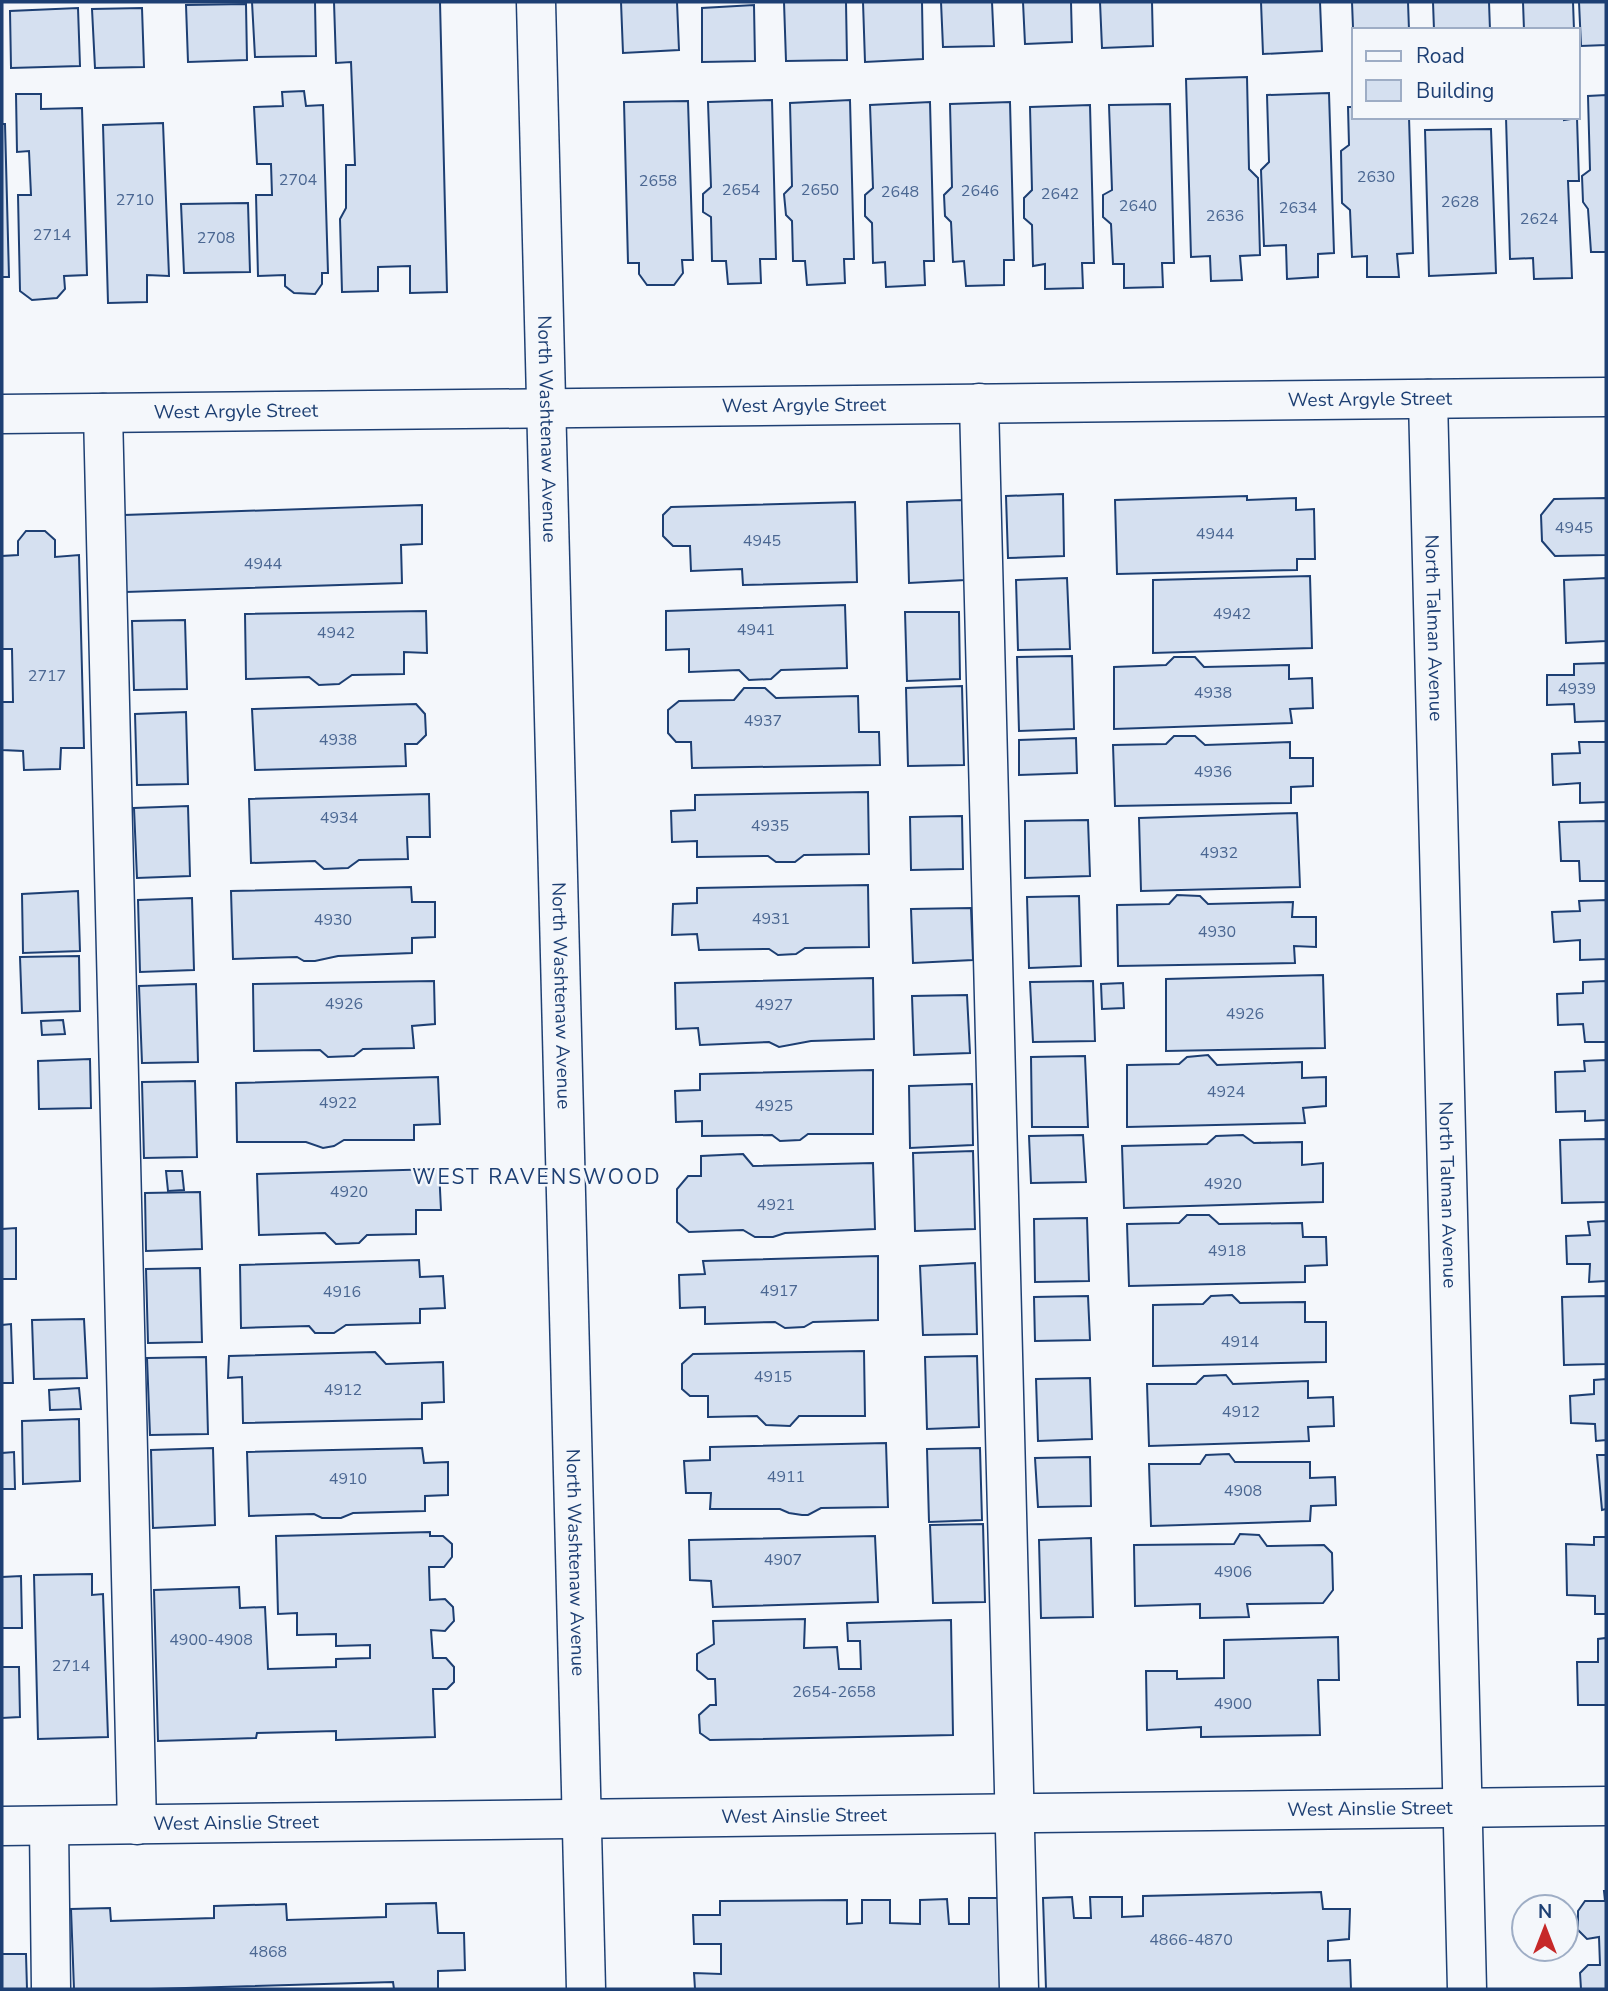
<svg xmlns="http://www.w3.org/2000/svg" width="1608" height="1991" font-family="'Nunito Sans',sans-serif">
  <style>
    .building { fill: #d5e0f0; stroke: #1d3f73; stroke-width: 2 }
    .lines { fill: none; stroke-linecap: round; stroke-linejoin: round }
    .minor-casing { stroke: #1d3f73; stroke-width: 41 }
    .minor { stroke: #f4f7fb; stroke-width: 38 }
    .labels { text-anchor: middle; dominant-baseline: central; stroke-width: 5; stroke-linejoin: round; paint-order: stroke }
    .number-label { font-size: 16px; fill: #4b6792 }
    .street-label { font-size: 19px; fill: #1d3f73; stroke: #f4f7fb }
    .neighbourhood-label { font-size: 21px; letter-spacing: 2px; fill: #1d3f73; stroke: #f4f7fb }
  </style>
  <rect width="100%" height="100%" fill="#f4f7fb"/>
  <g class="building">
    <polygon points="252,2 315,2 316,56 255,57"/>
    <polygon points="334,2 440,2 447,292 410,293 410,266 378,267 378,291 342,292 340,219 346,208 346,165 355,165 351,62 336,63"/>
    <polygon points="621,2 677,2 679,50 623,53"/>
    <polygon points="784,2 846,2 847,60 786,61"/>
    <polygon points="863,2 922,2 923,59 865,62"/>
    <polygon points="941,2 992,2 994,46 943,47"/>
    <polygon points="1023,2 1071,2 1072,42 1025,44"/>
    <polygon points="1100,2 1152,2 1153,46 1102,48"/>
    <polygon points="1261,2 1320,2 1322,51 1263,54"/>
    <polygon points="1352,2 1408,2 1409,30 1354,30 1354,54"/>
    <polygon points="1433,2 1489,2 1490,30 1434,30"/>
    <polygon points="1523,2 1573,2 1574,30 1524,30"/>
    <polygon points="1579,2 1606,2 1606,45 1581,46"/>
    <polygon points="246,4 247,60 188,62 186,5"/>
    <polygon points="754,5 755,61 702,62 702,8"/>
    <polygon points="78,8 80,66 11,68 10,11"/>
    <polygon points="142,8 144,67 95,68 92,9"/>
    <polygon points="1247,77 1249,169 1258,178 1260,255 1240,256 1242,280 1211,281 1210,256 1191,257 1186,79"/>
    <polygon points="304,91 306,106 323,105 328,273 322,273 322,284 315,294 294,293 285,286 285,275 258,276 256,195 272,195 271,164 257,164 254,107 283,106 282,92"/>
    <polygon points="1329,93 1334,253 1318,254 1318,277 1287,279 1286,245 1264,246 1261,170 1269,162 1267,95"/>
    <polygon points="16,94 41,94 41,109 82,108 87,275 64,276 65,289 57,298 32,300 20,291 18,195 31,195 29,151 17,152"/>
    <polygon points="1606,95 1606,252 1591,252 1588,209 1583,202 1582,176 1590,170 1588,96"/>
    <polygon points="772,100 776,259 760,259 761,283 728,284 726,261 712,261 711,217 703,212 703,194 711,187 708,102"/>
    <polygon points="850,100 854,259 844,259 845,283 807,285 805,261 793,261 792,221 786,215 784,194 792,186 790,103"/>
    <polygon points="688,101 693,260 682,260 683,273 674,285 647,285 639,274 639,263 628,263 624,102"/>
    <polygon points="930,102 934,261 924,261 925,285 886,287 885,262 873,263 872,223 865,216 865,195 873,188 870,105"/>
    <polygon points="1010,102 1014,260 1004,260 1004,285 966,286 964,261 953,262 951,222 945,216 944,195 952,187 950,104"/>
    <polygon points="1170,104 1174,263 1162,263 1163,287 1124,288 1124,264 1113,264 1111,224 1103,217 1103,195 1112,190 1109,105"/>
    <polygon points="1090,105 1094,263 1082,263 1083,288 1045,289 1045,264 1033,266 1032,225 1024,218 1024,198 1032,190 1030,107"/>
    <polygon points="1348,107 1354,107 1354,117 1409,117 1413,253 1397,254 1399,277 1367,277 1367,256 1352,257 1350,210 1342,203 1341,151 1349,145"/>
    <polygon points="1506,117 1564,117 1564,120 1577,118 1579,181 1568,181 1572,278 1534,279 1533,258 1510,259"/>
    <polygon points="163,123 169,276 147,275 147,302 108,303 103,125"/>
    <polygon points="2,124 5,124 9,277 2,277"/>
    <polygon points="1491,129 1496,273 1429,276 1425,130"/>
    <polygon points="248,203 250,272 184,273 181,204"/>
    <polygon points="1063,494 1064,556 1008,558 1006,496"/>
    <polygon points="1247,496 1247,500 1296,498 1296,510 1314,509 1315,559 1297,559 1297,570 1117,574 1115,500"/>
    <polygon points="1606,498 1606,555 1555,556 1542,541 1541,515 1554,499"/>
    <polygon points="962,500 965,580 909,583 907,502"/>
    <polygon points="855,502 857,582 743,585 742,569 691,571 690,546 673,546 663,536 663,515 671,507"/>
    <polygon points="422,505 422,544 401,545 402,583 126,592 124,515"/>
    <polygon points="26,531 45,531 55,540 55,557 79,555 84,748 61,748 60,769 24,770 23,751 2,750 2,702 13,702 12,649 2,649 2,556 18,555 18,541"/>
    <polygon points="1310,576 1312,648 1153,653 1153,580"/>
    <polygon points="1067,578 1070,649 1018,650 1016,580"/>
    <polygon points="1606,578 1606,641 1566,643 1564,580"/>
    <polygon points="845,605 847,668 781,670 771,679 749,680 739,670 689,672 689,649 666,650 666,611"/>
    <polygon points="426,611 427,653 404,652 404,674 352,675 339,684 319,685 309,677 246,679 245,614"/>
    <polygon points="905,612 959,612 960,679 907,681"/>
    <polygon points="185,620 187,689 134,690 132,621"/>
    <polygon points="1072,656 1074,729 1019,731 1017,657"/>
    <polygon points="1174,657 1195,657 1204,667 1289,665 1289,679 1312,678 1313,708 1290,709 1292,723 1114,729 1114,667 1166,665"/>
    <polygon points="1606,663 1606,721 1575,722 1574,704 1547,705 1547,675 1574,675 1574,664"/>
    <polygon points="962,686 964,765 908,766 906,688"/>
    <polygon points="744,688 765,688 776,698 858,696 859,732 879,732 880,765 692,768 691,742 676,742 668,733 668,710 679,701 734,700"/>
    <polygon points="416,704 425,714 426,735 417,744 405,744 406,766 255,770 252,709"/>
    <polygon points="186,712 188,784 137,785 135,714"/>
    <polygon points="1174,736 1195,736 1205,745 1290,742 1290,758 1313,758 1313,786 1291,787 1291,803 1115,806 1113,745 1166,744"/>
    <polygon points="1076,738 1077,773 1019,775 1019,740"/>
    <polygon points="1579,742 1606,742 1606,802 1580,803 1580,783 1553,785 1552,754 1580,753"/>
    <polygon points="868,792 869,854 804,855 795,862 776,862 768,856 697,857 697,841 672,842 671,811 695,810 695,795"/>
    <polygon points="429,794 430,837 407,837 408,859 359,860 348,868 324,869 315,861 251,863 249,799"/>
    <polygon points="188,806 190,876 137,878 134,808"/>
    <polygon points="1297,813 1300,887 1141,891 1139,818"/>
    <polygon points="962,816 963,869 911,870 910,817"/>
    <polygon points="1088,820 1090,876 1025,878 1025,821"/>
    <polygon points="1606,821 1606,881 1580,881 1579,861 1561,861 1559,822"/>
    <polygon points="868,885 869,947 805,948 796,954 778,955 769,949 699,950 697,934 672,935 673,904 697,903 697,888"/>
    <polygon points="411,887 412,902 435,902 435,937 412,938 412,953 338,956 315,961 304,961 297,957 233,959 231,891"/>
    <polygon points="78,891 80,951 23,953 22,894"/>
    <polygon points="1177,895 1200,896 1208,904 1293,902 1292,917 1316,917 1316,947 1294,946 1295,963 1118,966 1117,905 1169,904"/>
    <polygon points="1079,896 1081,966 1029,968 1027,897"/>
    <polygon points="192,898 194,970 140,972 138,900"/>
    <polygon points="1606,900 1606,959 1580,960 1580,940 1554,942 1552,912 1580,911 1579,901"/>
    <polygon points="971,908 973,960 913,963 911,909"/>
    <polygon points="79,956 80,1011 22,1013 20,957"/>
    <polygon points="1323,975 1325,1048 1166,1051 1166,979"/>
    <polygon points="873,978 874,1039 811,1041 779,1047 769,1042 700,1045 698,1028 676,1029 675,983"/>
    <polygon points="434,981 435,1024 412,1026 414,1048 363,1049 354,1056 328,1057 320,1050 254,1051 253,984"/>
    <polygon points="1093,981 1095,1041 1033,1042 1030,982"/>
    <polygon points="1606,981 1606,1042 1585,1042 1583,1024 1558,1025 1557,994 1583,993 1583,982"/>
    <polygon points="1123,983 1124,1008 1102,1009 1101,984"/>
    <polygon points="196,984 198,1062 142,1063 139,986"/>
    <polygon points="967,995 970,1053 914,1055 912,996"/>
    <polygon points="63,1020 65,1034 42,1035 41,1021"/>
    <polygon points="1208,1055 1217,1065 1302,1062 1302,1078 1326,1077 1326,1106 1303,1108 1305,1123 1127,1127 1127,1065 1179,1064 1187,1057"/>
    <polygon points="1085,1056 1088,1127 1032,1127 1031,1057"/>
    <polygon points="90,1059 91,1108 39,1109 38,1061"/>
    <polygon points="1606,1060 1606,1120 1585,1121 1585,1111 1556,1112 1555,1072 1585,1071 1584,1061"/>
    <polygon points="873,1070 873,1134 808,1134 800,1140 780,1141 772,1135 702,1136 702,1121 676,1122 675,1091 700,1090 700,1074"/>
    <polygon points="438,1077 440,1124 414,1125 414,1140 344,1140 334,1146 323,1148 306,1142 237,1142 236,1083"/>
    <polygon points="195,1081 197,1157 144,1158 142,1082"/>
    <polygon points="972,1084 973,1145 910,1148 909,1086"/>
    <polygon points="1083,1135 1086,1182 1031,1183 1029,1136"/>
    <polygon points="1243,1135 1254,1143 1302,1142 1302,1165 1323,1163 1323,1202 1124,1208 1122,1146 1207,1144 1216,1136"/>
    <polygon points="1606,1139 1606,1202 1562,1203 1560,1140"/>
    <polygon points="973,1151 975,1229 915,1231 913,1153"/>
    <polygon points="743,1154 753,1166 873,1163 875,1229 785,1233 773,1237 755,1237 743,1230 689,1232 677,1222 677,1189 688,1176 701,1176 701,1156"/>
    <polygon points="439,1169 441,1210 416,1210 416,1234 367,1235 359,1243 336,1244 325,1233 259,1235 257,1174"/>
    <polygon points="166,1171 182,1171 184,1190 168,1191"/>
    <polygon points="200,1192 202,1249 146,1251 145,1193"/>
    <polygon points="1187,1215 1209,1215 1219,1224 1302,1223 1303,1237 1326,1237 1327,1265 1305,1266 1305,1282 1129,1286 1127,1224 1179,1223"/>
    <polygon points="1087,1218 1089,1281 1035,1282 1034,1219"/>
    <polygon points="1606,1221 1606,1281 1589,1282 1590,1264 1567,1264 1566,1236 1590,1235 1588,1222"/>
    <polygon points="16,1228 16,1279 2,1279 2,1229"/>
    <polygon points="878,1256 878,1320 813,1322 804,1327 785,1328 775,1322 705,1324 705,1307 680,1308 679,1275 705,1274 703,1261"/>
    <polygon points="419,1260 420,1277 443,1276 445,1308 420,1309 420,1323 346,1325 334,1333 315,1333 309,1326 241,1328 240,1265"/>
    <polygon points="975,1263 977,1334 923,1335 920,1266"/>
    <polygon points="200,1268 202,1342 148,1343 146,1269"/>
    <polygon points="1232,1295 1240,1303 1305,1302 1305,1322 1326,1322 1326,1362 1153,1366 1153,1305 1203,1304 1211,1296"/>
    <polygon points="1088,1296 1090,1340 1035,1341 1034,1297"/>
    <polygon points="1606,1296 1606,1364 1564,1365 1562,1297"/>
    <polygon points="84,1319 87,1378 34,1379 32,1320"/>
    <polygon points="11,1324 13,1383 2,1383 2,1325"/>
    <polygon points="864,1351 865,1416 799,1416 790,1426 766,1425 757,1416 708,1417 708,1396 690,1396 682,1389 682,1364 693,1354"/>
    <polygon points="375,1352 386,1364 443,1362 444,1402 422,1403 422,1419 243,1423 242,1377 228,1378 229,1356"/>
    <polygon points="977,1356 979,1427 927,1429 925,1357"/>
    <polygon points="206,1357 208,1434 150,1435 147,1358"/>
    <polygon points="1226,1375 1233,1384 1308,1381 1308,1398 1333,1397 1334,1426 1308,1427 1309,1441 1149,1446 1147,1384 1196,1384 1204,1376"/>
    <polygon points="1090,1378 1092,1439 1038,1441 1036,1379"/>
    <polygon points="1606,1379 1606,1440 1596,1441 1595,1424 1571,1423 1570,1396 1594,1394 1594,1380"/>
    <polygon points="79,1388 81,1409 50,1410 49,1390"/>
    <polygon points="79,1419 80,1481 23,1484 22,1421"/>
    <polygon points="886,1443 888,1507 821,1508 808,1515 802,1515 789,1513 780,1509 710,1509 711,1493 686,1493 684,1461 710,1460 710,1447"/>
    <polygon points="213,1448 215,1525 153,1528 151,1450"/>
    <polygon points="422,1448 424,1463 448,1462 448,1495 425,1496 425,1511 353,1513 341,1518 322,1518 314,1514 249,1516 247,1452"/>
    <polygon points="980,1448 982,1520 929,1522 927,1449"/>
    <polygon points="14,1452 15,1489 2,1489 2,1453"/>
    <polygon points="1229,1454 1235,1462 1310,1462 1310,1478 1335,1477 1336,1505 1311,1506 1310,1521 1151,1526 1149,1464 1200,1464 1206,1455"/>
    <polygon points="1597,1455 1606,1455 1606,1509 1602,1510"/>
    <polygon points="1090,1457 1091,1506 1038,1507 1035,1458"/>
    <polygon points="983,1524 985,1602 933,1603 930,1525"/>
    <polygon points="430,1532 430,1536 443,1536 452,1544 452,1557 444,1567 429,1567 430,1600 445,1599 453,1607 454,1621 445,1631 431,1630 433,1658 446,1658 454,1667 454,1682 447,1689 433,1689 435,1737 336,1740 336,1731 257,1733 256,1738 158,1741 154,1590 239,1587 240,1608 265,1607 268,1669 336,1667 336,1659 370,1658 370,1645 336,1646 336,1634 297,1635 297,1613 278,1614 276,1536"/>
    <polygon points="1240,1534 1259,1535 1267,1546 1324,1545 1332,1553 1333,1590 1323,1603 1247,1604 1249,1617 1200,1618 1200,1604 1135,1606 1134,1545 1234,1544"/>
    <polygon points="875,1536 878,1602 713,1607 711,1581 690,1580 689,1540"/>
    <polygon points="1594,1537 1606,1537 1606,1614 1595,1614 1595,1596 1567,1595 1566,1544 1594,1545"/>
    <polygon points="1091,1538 1093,1617 1041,1618 1039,1540"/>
    <polygon points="92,1574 92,1595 103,1594 108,1737 38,1739 34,1575"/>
    <polygon points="21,1576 22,1628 2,1628 2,1577"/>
    <polygon points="805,1619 804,1648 837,1647 839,1669 861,1669 860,1641 848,1641 847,1623 951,1620 953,1735 710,1740 700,1733 699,1715 710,1705 716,1705 715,1679 708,1679 697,1670 697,1654 714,1644 713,1621"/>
    <polygon points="1338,1637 1339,1680 1318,1680 1320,1735 1201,1737 1201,1727 1147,1730 1146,1671 1177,1671 1177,1679 1224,1678 1224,1640"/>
    <polygon points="1606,1638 1606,1705 1578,1705 1577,1662 1598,1662 1598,1639"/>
    <polygon points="2,1667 19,1667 20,1717 2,1718"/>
    <polygon points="1604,1891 1606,1891 1606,1989 1581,1989 1580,1973 1588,1965 1600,1965 1599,1937 1587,1939 1578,1930 1578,1911 1585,1901 1605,1901"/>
    <polygon points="1321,1892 1323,1909 1350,1909 1349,1939 1328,1941 1328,1961 1350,1960 1351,1989 1046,1989 1043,1898 1072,1897 1074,1918 1091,1918 1090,1897 1122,1897 1122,1917 1143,1916 1143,1896"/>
    <polygon points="969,1898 999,1898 1000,1989 695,1989 694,1973 721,1974 721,1944 694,1944 693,1915 720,1915 720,1901 847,1900 847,1924 862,1923 862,1900 890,1900 890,1923 920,1924 920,1900 947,1899 949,1924 969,1924"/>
    <polygon points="436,1903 438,1933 464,1933 465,1970 438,1971 438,1989 394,1989 393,1982 151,1989 74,1989 71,1909 110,1908 111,1921 214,1918 214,1906 286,1904 287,1920 386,1917 386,1904"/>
    <polygon points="2,1954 26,1954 27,1989 2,1989"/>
  </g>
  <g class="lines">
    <g class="minor-casing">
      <g id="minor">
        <path id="s1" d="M536 2 586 1989"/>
        <path id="s2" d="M1428 399 1467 1989"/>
        <polyline points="979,403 1019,1989"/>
        <polyline points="103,413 137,1825"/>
        <path id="s3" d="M2 414 1606 397"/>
        <path id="s4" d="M2 1826 1606 1806"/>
        <polyline points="49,1826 51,1989"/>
      </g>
    </g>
    <use href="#minor" class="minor"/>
  </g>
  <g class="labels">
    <g class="number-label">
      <text x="1376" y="177">2630</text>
      <text x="298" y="180">2704</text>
      <text x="658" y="181">2658</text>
      <text x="741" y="190">2654</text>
      <text x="820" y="190">2650</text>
      <text x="980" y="191">2646</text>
      <text x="900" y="192">2648</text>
      <text x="1060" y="194">2642</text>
      <text x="135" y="200">2710</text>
      <text x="1460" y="202">2628</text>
      <text x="1138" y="206">2640</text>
      <text x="1298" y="208">2634</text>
      <text x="1225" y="216">2636</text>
      <text x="1539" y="219">2624</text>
      <text x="52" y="235">2714</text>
      <text x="216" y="238">2708</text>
      <text x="1574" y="528">4945</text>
      <text x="1215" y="534">4944</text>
      <text x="762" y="541">4945</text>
      <text x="263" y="564">4944</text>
      <text x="1232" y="614">4942</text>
      <text x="756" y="630">4941</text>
      <text x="336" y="633">4942</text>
      <text x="47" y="676">2717</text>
      <text x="1577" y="689">4939</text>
      <text x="1213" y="693">4938</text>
      <text x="763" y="721">4937</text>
      <text x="338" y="740">4938</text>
      <text x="1213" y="772">4936</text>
      <text x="339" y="818">4934</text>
      <text x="770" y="826">4935</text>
      <text x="1219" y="853">4932</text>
      <text x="771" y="919">4931</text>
      <text x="333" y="920">4930</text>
      <text x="1217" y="932">4930</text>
      <text x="344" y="1004">4926</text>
      <text x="774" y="1005">4927</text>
      <text x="1245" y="1014">4926</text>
      <text x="1226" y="1092">4924</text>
      <text x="338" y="1103">4922</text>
      <text x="774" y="1106">4925</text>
      <text x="1223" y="1184">4920</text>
      <text x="349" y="1192">4920</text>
      <text x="776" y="1205">4921</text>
      <text x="1227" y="1251">4918</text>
      <text x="779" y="1291">4917</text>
      <text x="342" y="1292">4916</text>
      <text x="1240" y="1342">4914</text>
      <text x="773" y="1377">4915</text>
      <text x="343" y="1390">4912</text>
      <text x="1241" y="1412">4912</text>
      <text x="786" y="1477">4911</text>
      <text x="348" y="1479">4910</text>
      <text x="1243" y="1491">4908</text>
      <text x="783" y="1560">4907</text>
      <text x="1233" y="1572">4906</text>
      <text x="211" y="1640">4900-4908</text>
      <text x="71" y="1666">2714</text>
      <text x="834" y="1692">2654-2658</text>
      <text x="1233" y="1704">4900</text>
      <text x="1191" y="1940">4866-4870</text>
      <text x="268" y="1952">4868</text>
    </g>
    <g class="street-label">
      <text stroke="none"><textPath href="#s3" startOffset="1368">West Argyle Street</textPath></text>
      <text stroke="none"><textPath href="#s3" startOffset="802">West Argyle Street</textPath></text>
      <text stroke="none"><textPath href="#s3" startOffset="234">West Argyle Street</textPath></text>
      <text stroke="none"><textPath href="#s1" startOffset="427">North Washtenaw Avenue</textPath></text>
      <text stroke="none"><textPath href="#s2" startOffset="229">North Talman Avenue</textPath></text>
      <text stroke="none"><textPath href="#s1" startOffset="994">North Washtenaw Avenue</textPath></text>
      <text stroke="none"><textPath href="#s2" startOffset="796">North Talman Avenue</textPath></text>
      <text stroke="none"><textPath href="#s1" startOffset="1561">North Washtenaw Avenue</textPath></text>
      <text stroke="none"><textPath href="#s4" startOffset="1368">West Ainslie Street</textPath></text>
      <text stroke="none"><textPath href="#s4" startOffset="802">West Ainslie Street</textPath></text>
      <text stroke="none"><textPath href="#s4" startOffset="234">West Ainslie Street</textPath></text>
    </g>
    <g class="neighbourhood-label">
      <text x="537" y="1177">WEST RAVENSWOOD</text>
    </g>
  </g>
  <rect width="1608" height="1991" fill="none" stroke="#1d3f73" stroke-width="7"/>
  <rect x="1352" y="28" width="228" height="91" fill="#f4f7fb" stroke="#9eadc5" stroke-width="2"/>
  <rect x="1366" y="51" width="35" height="10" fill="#f4f7fb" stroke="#9eadc5" stroke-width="2"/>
  <text x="1416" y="63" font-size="21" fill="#1d3f73">Road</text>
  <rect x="1366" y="80" width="35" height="21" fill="#d5e0f0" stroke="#9eadc5" stroke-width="2"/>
  <text x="1416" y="98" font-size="21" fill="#1d3f73">Building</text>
  <g transform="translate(1545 1928)"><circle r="33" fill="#f4f7fb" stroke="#9eadc5" stroke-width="2"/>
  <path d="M0-5L12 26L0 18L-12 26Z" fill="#c62828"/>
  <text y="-10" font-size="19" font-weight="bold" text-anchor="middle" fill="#1d3f73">N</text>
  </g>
</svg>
